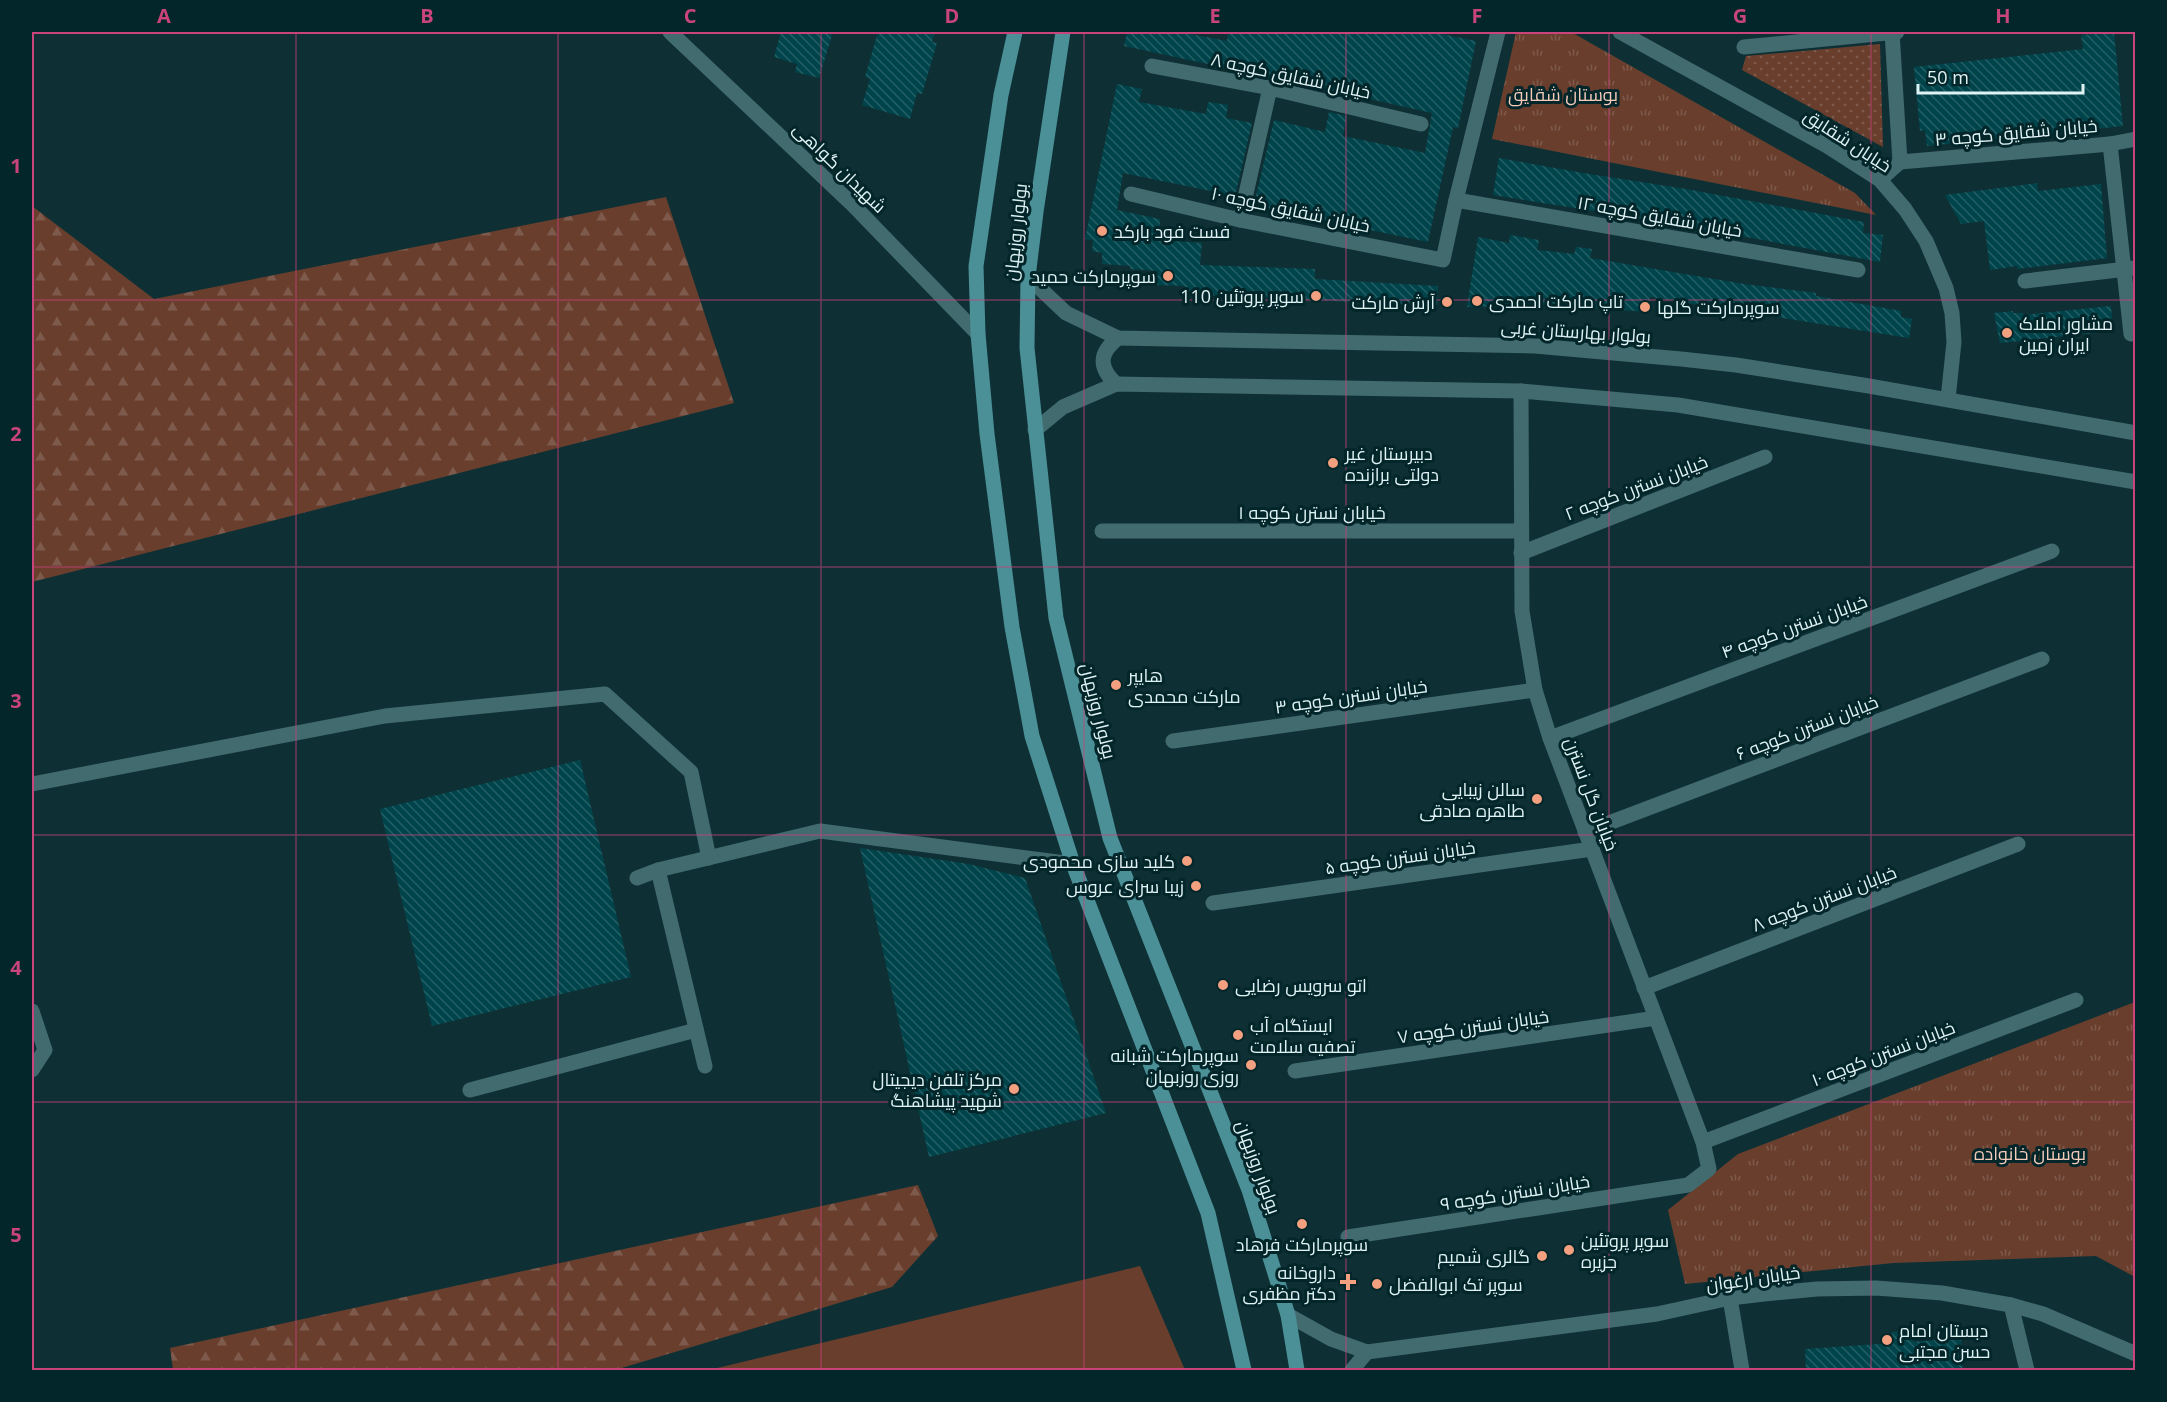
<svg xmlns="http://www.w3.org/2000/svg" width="2167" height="1402" font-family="'Open Sans',Cairo,sans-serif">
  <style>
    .grass { fill: url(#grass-dots) }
    .forest { fill: url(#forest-firs) }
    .park { fill: url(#park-tufts) }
    .pitch { fill: #693e2d }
    .building { fill: url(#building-back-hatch) }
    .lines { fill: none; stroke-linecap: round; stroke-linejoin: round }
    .minor { stroke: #426b70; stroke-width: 15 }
    .tertiary { stroke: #426b70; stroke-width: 15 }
    .secondary { stroke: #4b8f97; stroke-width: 15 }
    .grid { fill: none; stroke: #c8447a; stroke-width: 1.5; stroke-opacity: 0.55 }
    .poi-dot { fill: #f2a07f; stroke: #03262a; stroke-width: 2 }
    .labels { text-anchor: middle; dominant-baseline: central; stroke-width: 6; stroke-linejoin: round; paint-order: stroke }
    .street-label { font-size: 18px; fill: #dff2f4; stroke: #03262a }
    .park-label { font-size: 18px; fill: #f5cbba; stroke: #03262a }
    .poi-label { font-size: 18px; fill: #dff2f4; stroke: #03262a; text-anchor: start }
    .neatline { fill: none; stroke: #c8447a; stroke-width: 2 }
    .grid-label { font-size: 20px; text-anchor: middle; font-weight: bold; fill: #c8447a }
  </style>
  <defs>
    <pattern id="grass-dots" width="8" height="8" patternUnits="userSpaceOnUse" patternTransform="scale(1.5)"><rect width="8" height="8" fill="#693e2d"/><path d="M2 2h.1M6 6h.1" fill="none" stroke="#7e5a4c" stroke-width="1.8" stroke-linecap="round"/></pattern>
    <pattern id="forest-firs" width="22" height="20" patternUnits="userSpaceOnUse" patternTransform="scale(1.5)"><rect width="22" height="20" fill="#693e2d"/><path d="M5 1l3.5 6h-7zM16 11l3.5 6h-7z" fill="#7e5a4c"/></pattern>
    <pattern id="park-tufts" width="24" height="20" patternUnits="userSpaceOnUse" patternTransform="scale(1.5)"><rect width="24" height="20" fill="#693e2d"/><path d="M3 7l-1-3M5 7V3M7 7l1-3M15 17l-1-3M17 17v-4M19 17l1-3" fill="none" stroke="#7e5a4c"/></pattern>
    <pattern id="building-back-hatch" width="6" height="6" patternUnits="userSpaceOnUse" patternTransform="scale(1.5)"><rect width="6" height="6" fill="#00444b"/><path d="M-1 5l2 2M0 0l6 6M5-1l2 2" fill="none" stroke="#255f66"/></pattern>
  </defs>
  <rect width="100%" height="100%" fill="#0e3034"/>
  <polygon class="grass" points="1880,44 1883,147 1742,70 1746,56"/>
  <g class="forest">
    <polygon points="666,197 734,403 32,582 32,206 154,299"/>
    <polygon points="918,1185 938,1236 892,1287 615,1370 173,1370 170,1348"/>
  </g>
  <g class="park">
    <polygon points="1516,32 1571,32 1855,193 1876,215 1492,139"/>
    <polygon points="2135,1002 2135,1277 2096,1256 1893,1263 1685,1284 1668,1210 1738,1154"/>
  </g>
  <polygon class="pitch" points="1140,1266 1185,1370 709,1370"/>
  <g class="building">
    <polygon points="781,32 833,32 819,78 795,72 797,64 774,57"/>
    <polygon points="878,32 935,32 932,42 937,43 922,94 917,93 910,119 862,105 870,79 865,77"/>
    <polygon points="1127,32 1180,32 1227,41 1228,32 1432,32 1476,41 1458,128 1453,127 1428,242 1255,206 1256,200 1255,200 1274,120 1325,132 1329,112 1347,116 1343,136 1425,153 1432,113 1352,95 1352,98 1333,93 1334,91 1124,46"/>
    <polygon points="2114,32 2123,126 1927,146 1925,130 1920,131 1914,67 2083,49 2081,35"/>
    <polygon points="1117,84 1142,89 1139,102 1206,114 1208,102 1228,105 1226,118 1252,123 1235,196 1123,173 1117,210 1160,219 1159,240 1202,243 1200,265 1315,269 1315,279 1438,286 1437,306 1184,294 1184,286 1157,285 1158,271 1130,269 1130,266 1102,264 1102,253 1092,251 1093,240 1085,239"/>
    <polygon points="1499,158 1583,173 1686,189 1864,222 1863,233 1883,235 1880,262 1688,226 1493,195"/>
    <polygon points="2037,183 2038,191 2101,184 2107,258 2017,269 2017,266 1990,270 1984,221 1961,224 1945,195"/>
    <polygon points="1510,235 1539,240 1537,250 1574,254 1576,247 1592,249 1590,258 1744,284 1816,293 1816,296 1901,311 1901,317 1912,319 1909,338 1650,297 1648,312 1519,303 1519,306 1467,307 1478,237 1509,243"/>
    <polygon points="2111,306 2113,331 2000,343 1994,313 2013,311 2013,313 2023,313 2023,315"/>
    <polygon points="580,760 631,977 432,1026 380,809"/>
    <polygon points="860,848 969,864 1025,878 1106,1113 929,1157"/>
    <polygon points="1912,1330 1913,1342 1961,1338 1963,1371 1806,1371 1805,1349 1893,1343 1892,1332"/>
  </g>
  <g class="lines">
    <g class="minor">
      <polyline points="1744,47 1897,32"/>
      <polyline points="1152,66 1270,88 1421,124"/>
      <polyline points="2110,144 2131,334"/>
      <polyline points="1900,162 2110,144 2136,139"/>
      <polyline points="1880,180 1900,162 1892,32"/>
      <polyline points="1131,194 1240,220 1443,260 1456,200 1498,32"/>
      <polyline points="1456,200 1858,270"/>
      <polyline points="1240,220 1270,88"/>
      <polyline points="2025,281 2135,268"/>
      <polyline points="1102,531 1521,531"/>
      <polyline points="1521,553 1765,457"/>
      <polyline points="1550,738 2052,551"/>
      <polyline points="1173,741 1535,690"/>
      <polyline points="32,784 385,716 605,694 691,772 709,858"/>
      <polyline points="1585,832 2042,659"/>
      <polyline points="658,870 705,1066"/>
      <polyline points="637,878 658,870 820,831 1073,864"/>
      <polyline points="1213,903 1592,849"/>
      <polyline points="1644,988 2018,844"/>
      <polyline points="32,1011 45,1050 32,1070"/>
      <polyline points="1295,1071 1656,1018"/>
      <polyline points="470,1090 696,1030"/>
      <polyline points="1703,1142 2076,1000"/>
      <polyline points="1348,1237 1688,1185 1709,1169 1703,1142 1550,738 1535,690 1522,611 1521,391"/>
      <polyline points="2011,1305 2027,1370"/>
    </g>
    <g class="tertiary">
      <polyline points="670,32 852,204 978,334"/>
      <polyline points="1620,32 1827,146 1880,180 1905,209 1926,241 1946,288 1952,313 1954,342 1948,399"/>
      <polyline points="1028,277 1066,313 1118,338 1535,346 1681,359 1736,365 1869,386 2136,433"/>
      <path d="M1116 384C1098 367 1099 353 1118 338"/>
      <polyline points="1035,430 1063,407 1116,384 1521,391 1678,405 2136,482"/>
      <polyline points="1730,1298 1742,1370"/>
      <polyline points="1288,1315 1331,1339 1367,1352 1657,1314 1730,1298 1764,1294 1817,1289 1876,1288 1942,1293 2011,1305 2043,1314 2136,1354"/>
      <polyline points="1352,1370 1367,1352"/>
    </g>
    <g class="secondary">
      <polyline points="1015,32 1001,95 976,266 978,334 987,434 1012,627 1032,736 1073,864 1208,1213 1244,1370"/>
      <polyline points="1063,32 1036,212 1028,277 1027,348 1056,618 1110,838 1249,1190 1288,1315 1297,1370"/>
    </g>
  </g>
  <path class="grid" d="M296 32V1370M558 32V1370M821 32V1370M1084 32V1370M1346 32V1370M1609 32V1370M1871 32V1370M32 300H2136M32 567H2136M32 835H2136M32 1102H2136"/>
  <g class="poi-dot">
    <circle cx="1102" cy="231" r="6"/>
    <circle cx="1168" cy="276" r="6"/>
    <circle cx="1316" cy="296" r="6"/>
    <circle cx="1477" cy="301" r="6"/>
    <circle cx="1447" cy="302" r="6"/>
    <circle cx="1645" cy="307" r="6"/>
    <circle cx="2007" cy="333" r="6"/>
    <circle cx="1333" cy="463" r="6"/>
    <circle cx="1116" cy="685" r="6"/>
    <circle cx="1537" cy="799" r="6"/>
    <circle cx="1187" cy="861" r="6"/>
    <circle cx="1196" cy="886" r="6"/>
    <circle cx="1223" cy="985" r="6"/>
    <circle cx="1238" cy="1035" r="6"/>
    <circle cx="1251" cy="1065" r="6"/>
    <circle cx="1014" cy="1089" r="6"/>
    <circle cx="1302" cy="1224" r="6"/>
    <circle cx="1569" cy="1250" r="6"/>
    <circle cx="1542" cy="1256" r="6"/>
    <path d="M1345 1273h6v6h6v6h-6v6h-6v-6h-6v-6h6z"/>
    <circle cx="1377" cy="1284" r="6"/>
    <circle cx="1887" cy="1340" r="6"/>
  </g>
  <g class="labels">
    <g class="street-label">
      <text transform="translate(1291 75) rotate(12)">خیابان شقایق کوچه ۸</text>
      <text transform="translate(2016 132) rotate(-5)">خیابان شقایق کوچه ۳</text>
      <text transform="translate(1848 140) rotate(33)">خیابان شقایق</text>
      <text transform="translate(840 167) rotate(44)">شهیدان گواهی</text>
      <text transform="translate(1291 209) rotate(12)">خیابان شقایق کوچه ۱۰</text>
      <text transform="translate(1660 216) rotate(10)">خیابان شقایق کوچه ۱۲</text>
      <text transform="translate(1015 232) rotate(-84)">بولوار روزبهان</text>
      <text transform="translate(1576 331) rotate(4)">بولوار بهارستان غربی</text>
      <text transform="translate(1636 487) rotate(-21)">خیابان نسترن کوچه ۲</text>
      <text x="1312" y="512">خیابان نسترن کوچه ۱</text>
      <text transform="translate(1794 626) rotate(-20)">خیابان نسترن کوچه ۴</text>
      <text transform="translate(1351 696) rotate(-8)">خیابان نسترن کوچه ۳</text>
      <text transform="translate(1099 711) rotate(76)">بولوار روزبهان</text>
      <text transform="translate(1807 727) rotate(-21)">خیابان نسترن کوچه ۶</text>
      <text transform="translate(1592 794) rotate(69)">خیابان گل نسترن</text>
      <text transform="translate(1400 857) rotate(-8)">خیابان نسترن کوچه ۵</text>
      <text transform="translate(1824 898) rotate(-21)">خیابان نسترن کوچه ۸</text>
      <text transform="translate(1473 1026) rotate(-8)">خیابان نسترن کوچه ۷</text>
      <text transform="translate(1883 1053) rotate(-21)">خیابان نسترن کوچه ۱۰</text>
      <text transform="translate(1259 1167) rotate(70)">بولوار روزبهان</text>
      <text transform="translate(1515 1192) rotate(-9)">خیابان نسترن کوچه ۹</text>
      <text transform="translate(1753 1278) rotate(-8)">خیابان ارغوان</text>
    </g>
    <g class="park-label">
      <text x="1563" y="94">بوستان شقایق</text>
      <text x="2030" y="1153">بوستان خانواده</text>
    </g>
    <g class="poi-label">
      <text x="1114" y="231">فست فود بارکد</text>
      <text x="1156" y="276" text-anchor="end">سوپرمارکت حمید</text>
      <text x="1304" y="296" text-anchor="end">سوپر پروتئین 110</text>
      <text x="1489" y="301">تاپ مارکت احمدی</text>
      <text x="1435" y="302" text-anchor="end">آرش مارکت</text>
      <text x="1657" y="307">سوپرمارکت گلها</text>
      <text x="2019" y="323">مشاور املاک<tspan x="2019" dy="21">ایران زمین</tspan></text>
      <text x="1345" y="453">دبیرستان غیر<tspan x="1345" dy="21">دولتی برازنده</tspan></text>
      <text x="1128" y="675">هایپر<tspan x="1128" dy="21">مارکت محمدی</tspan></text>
      <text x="1525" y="789" text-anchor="end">سالن زیبایی<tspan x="1525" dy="21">طاهره صادقی</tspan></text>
      <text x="1175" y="861" text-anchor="end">کلید سازی محمودی</text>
      <text x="1184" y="886" text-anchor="end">زیبا سرای عروس</text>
      <text x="1235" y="985">اتو سرویس رضایی</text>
      <text x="1250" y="1025">ایستگاه آب<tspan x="1250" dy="21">تصفیه سلامت</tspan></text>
      <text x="1239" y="1055" text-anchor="end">سوپرمارکت شبانه<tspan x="1239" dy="21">روزی روزبهان</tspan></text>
      <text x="1002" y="1079" text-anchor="end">مرکز تلفن دیجیتال<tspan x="1002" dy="21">شهید پیشاهنگ</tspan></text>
      <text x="1581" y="1240">سوپر پروتئین<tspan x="1581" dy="21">جزیره</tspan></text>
      <text x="1302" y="1244" text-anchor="middle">سوپرمارکت فرهاد</text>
      <text x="1530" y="1256" text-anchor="end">گالری شمیم</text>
      <text x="1336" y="1272" text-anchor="end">داروخانه<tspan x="1336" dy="21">دکتر مظفری</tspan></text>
      <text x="1389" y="1284">سوپر تک ابوالفضل</text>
      <text x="1899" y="1330">دبستان امام<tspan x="1899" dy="21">حسن مجتبی</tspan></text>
    </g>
  </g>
  <rect width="2167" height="1402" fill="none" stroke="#03262a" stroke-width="66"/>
  <path d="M1918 84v9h165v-9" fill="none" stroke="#dff2f4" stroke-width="3"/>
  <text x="1927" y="84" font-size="18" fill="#dff2f4" stroke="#03262a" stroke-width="4.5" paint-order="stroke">50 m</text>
  <rect x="33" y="33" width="2101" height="1336" class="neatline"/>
  <g class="grid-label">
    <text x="164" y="23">A</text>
    <text x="427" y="23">B</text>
    <text x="690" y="23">C</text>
    <text x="952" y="23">D</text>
    <text x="1215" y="23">E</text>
    <text x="1477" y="23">F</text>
    <text x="1740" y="23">G</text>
    <text x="2003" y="23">H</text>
    <text x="16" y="173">1</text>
    <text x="16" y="441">2</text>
    <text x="16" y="708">3</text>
    <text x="16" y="975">4</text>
    <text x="16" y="1242">5</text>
  </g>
</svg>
